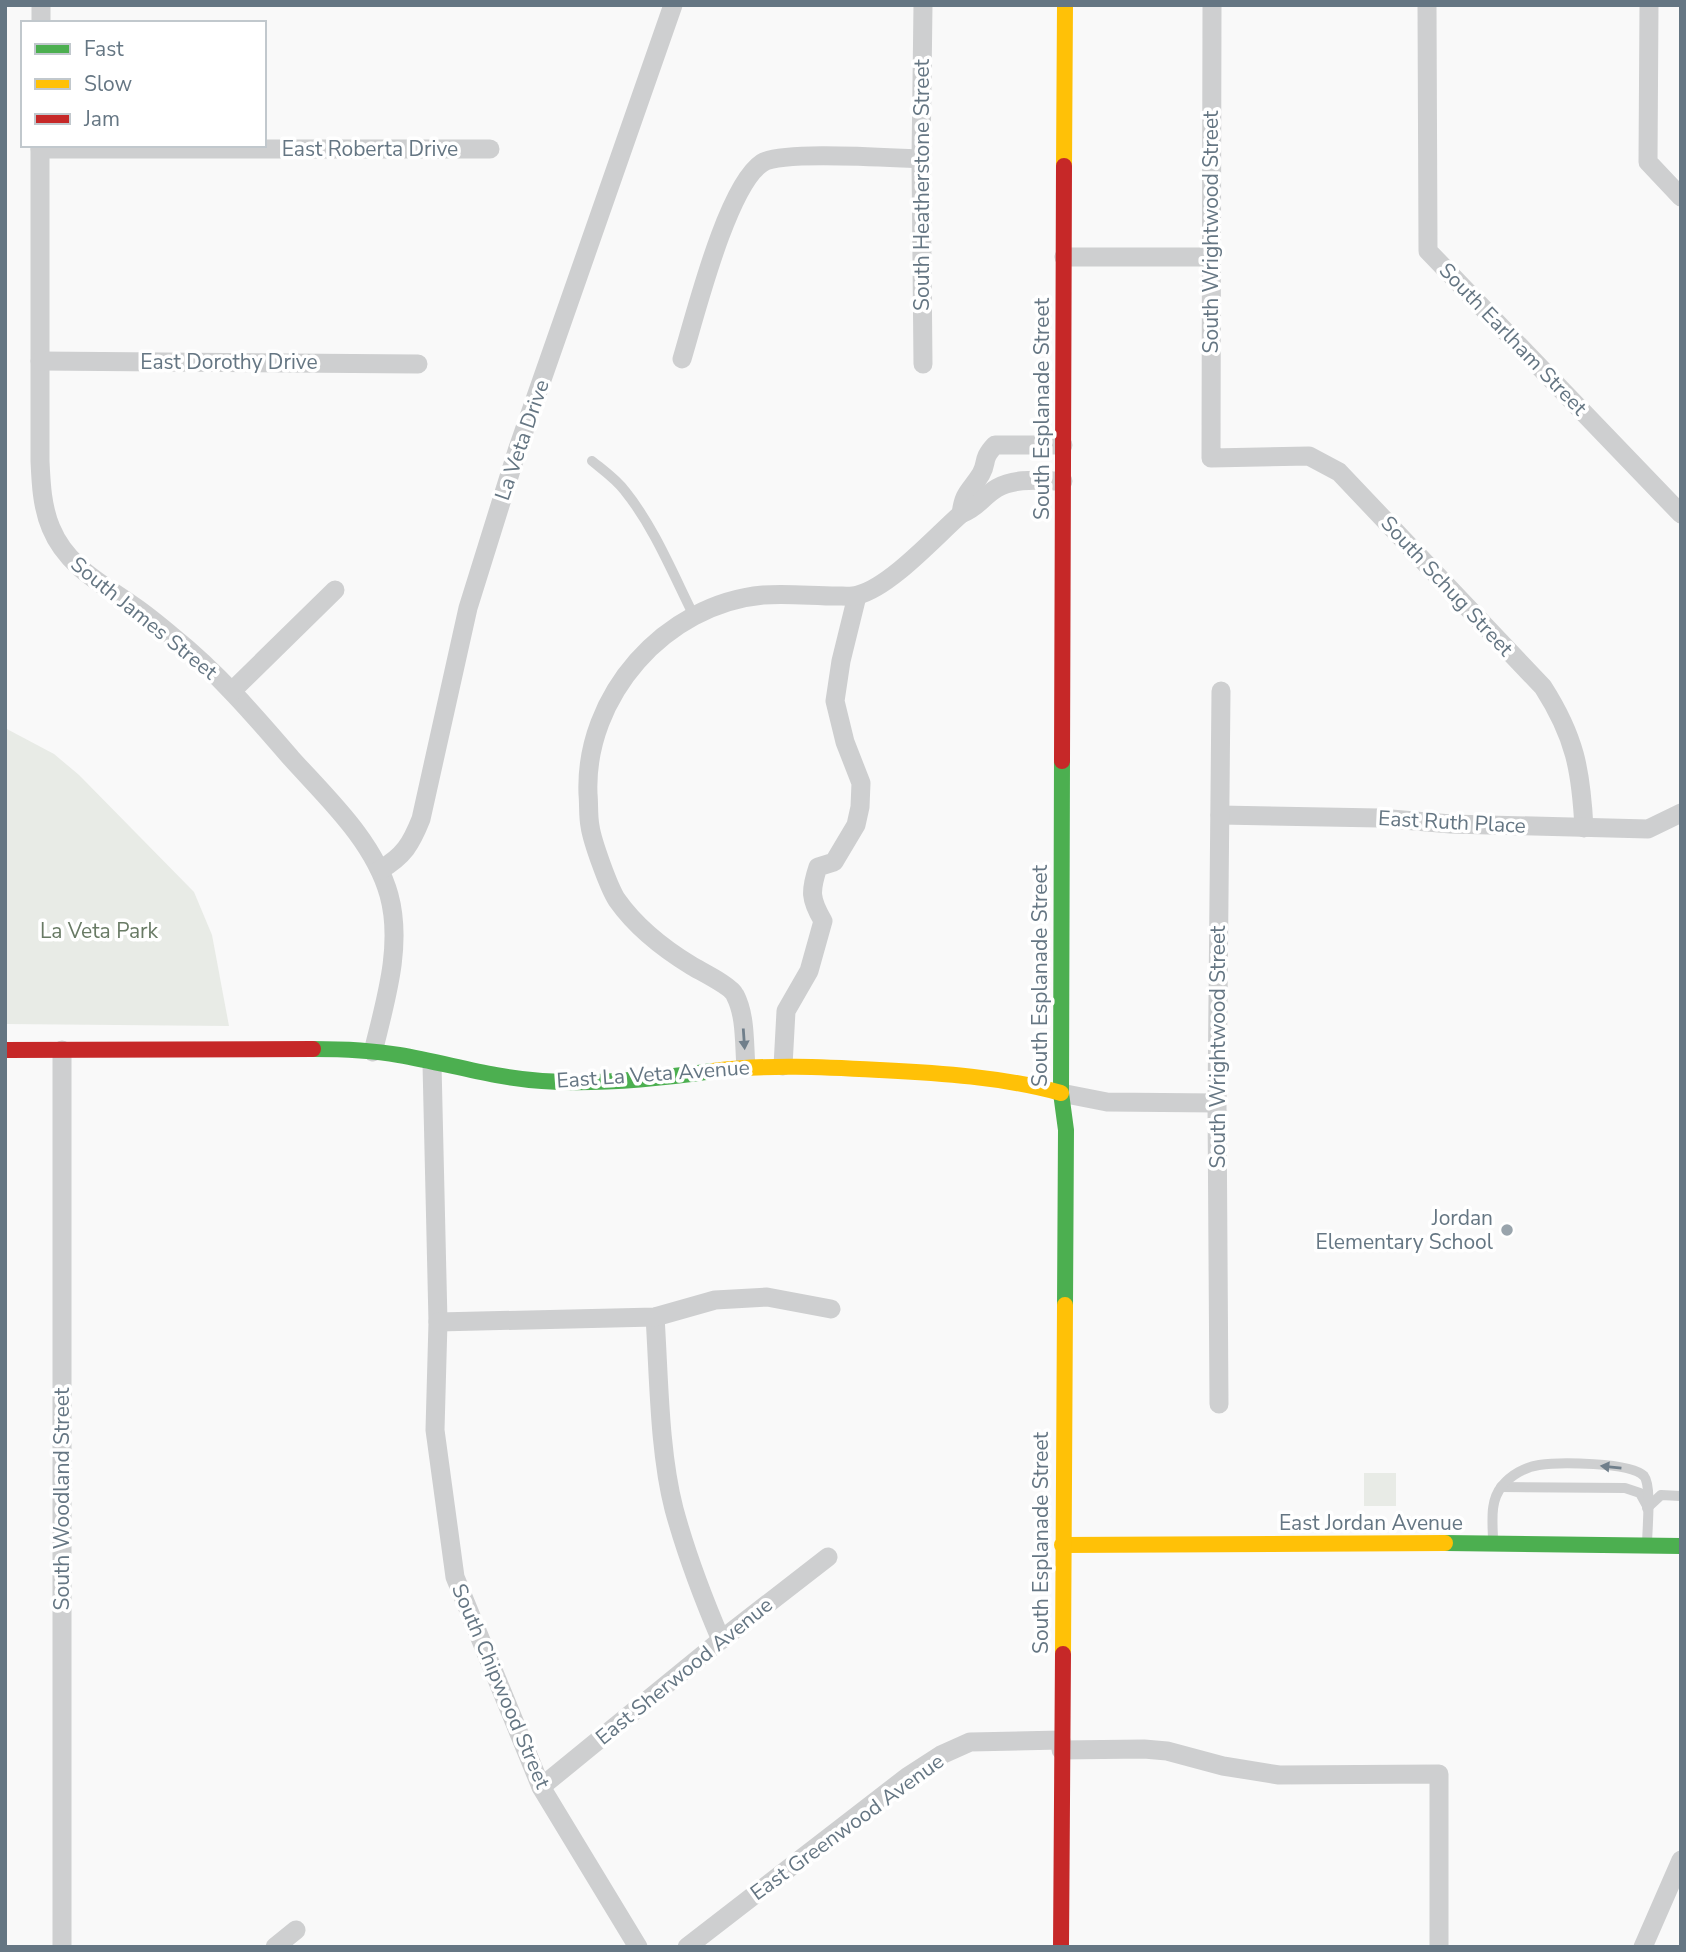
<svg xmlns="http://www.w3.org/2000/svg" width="1686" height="1952" font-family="'Nunito Sans',sans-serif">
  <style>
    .green { fill: #e8ebe6 }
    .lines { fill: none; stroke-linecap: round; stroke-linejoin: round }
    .lane { stroke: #cecfd0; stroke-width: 10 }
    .street { stroke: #cecfd0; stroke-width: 19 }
    .fast { stroke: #4caf50; stroke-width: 16 }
    .slow { stroke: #ffc107; stroke-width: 16 }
    .jam { stroke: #c62828; stroke-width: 16 }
    .oneway { fill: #707f8b }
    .poi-dot { fill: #99a4ac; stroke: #fff; stroke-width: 2.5 }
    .labels { text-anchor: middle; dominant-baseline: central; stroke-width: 7; stroke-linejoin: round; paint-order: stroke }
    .street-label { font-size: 21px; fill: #657683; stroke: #fff }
    .park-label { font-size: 21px; fill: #687a64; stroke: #fff }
    .poi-label { font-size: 21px; fill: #657683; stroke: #fff; text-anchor: end }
  </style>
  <rect width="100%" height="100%" fill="#f9f9f9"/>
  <g class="green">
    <polygon points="5,728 54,754 79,775 194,892 212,935 229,1026 5,1024"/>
    <rect x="1364" y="1473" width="32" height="33"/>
  </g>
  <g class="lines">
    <g class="lane">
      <path d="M592 461C603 470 616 479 625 491 654 527 673 574 694 616"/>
      <polyline points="1501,1487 1625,1488 1640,1493 1646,1504"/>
      <polyline points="1647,1508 1661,1495 1681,1496"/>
      <path d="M1493 1542C1493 1523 1489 1502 1502 1486 1511 1475 1525 1467 1539 1465 1558 1462 1631 1462 1644 1476 1652 1486 1647 1530 1647 1545"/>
    </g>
    <g class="street">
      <path d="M1212 5 1211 458 1309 456 1339 472 1543 687C1575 737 1581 770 1584 828"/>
      <polyline points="1427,5 1428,251 1681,514"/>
      <polyline points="1649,5 1648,162 1681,197"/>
      <polyline points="41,23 41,5"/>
      <path d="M40 145V461C41 483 42 507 51 528 67 567 103 584 135 607 148 616 160 626 172 636 217 672 254 715 291 758 327 798 374 841 389 895 403 946 385 1002 373 1052"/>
      <polyline points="40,149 490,149"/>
      <polyline points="1064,257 1210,257"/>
      <path d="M682 359C695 316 727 186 762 163 781 150 891 158 921 159"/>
      <polyline points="40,361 418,364"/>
      <polyline points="923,364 921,159 923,5"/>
      <path d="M961 514C964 491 970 492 981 474 988 462 981 460 995 445H1063"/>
      <polyline points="232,691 335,590"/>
      <polyline points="1220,815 1379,818 1451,824 1648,829 1681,813"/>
      <path d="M380 870C404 856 411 844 421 819L468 608 517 451 673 5"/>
      <polyline points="62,1050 62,1947"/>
      <polyline points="432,1064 438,1322 435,1430 455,1577 541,1787 638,1947"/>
      <path d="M783 1066 786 1011 809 971 823 921C810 899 810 891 818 867L834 862 856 825 860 807 861 783 845 742 835 701 841 661 857 596"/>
      <path d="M746 1067C744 1044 746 1016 735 995 731 986 702 972 692 966 664 949 636 927 617 900 609 888 592 841 590 826 588 816 589 804 588 794 584 696 665 604 763 595 787 593 813 596 837 596 843 596 852 597 858 595 890 587 935 537 961 514 979 507 983 496 997 488 1016 477 1042 481 1063 481"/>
      <polyline points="1061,1093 1107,1102 1217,1103"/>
      <path d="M655 1317C659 1377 659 1451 674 1509 686 1553 703 1598 721 1640"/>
      <polyline points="438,1322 655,1317 715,1300 767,1297 831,1309"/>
      <polyline points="1219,1404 1217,1103 1221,691"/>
      <polyline points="1061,1750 1144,1749 1167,1751 1223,1766 1279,1775 1439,1774 1439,1947"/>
      <polyline points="541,1787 721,1640 828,1557"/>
      <polyline points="275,1947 296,1930"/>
      <polyline points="687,1947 907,1777 941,1755 970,1742 1061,1740"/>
      <polyline points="1643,1947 1681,1860"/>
    </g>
    <g class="fast">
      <polyline points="1062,761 1061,1093 1066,1130 1065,1305"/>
      <path d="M313 1049C342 1049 370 1050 399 1055 447 1063 493 1078 542 1081 598 1085 657 1079 713 1071"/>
      <polyline points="1445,1543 1681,1546"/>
    </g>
    <g class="slow">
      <polyline points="1064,166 1065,5"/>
      <path d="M713 1071C769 1064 824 1067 880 1070 940 1073 1003 1077 1061 1093"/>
      <polyline points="1062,1545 1445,1543"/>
      <polyline points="1063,1654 1065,1305"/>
    </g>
    <g class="jam">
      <polyline points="1062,761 1064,166"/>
      <polyline points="5,1050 313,1049"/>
      <polyline points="1061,1947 1063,1654"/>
    </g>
  </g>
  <defs><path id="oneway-solid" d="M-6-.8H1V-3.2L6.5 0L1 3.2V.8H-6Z" transform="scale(1.75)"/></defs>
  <g class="oneway">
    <use href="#oneway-solid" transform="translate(744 1039) rotate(86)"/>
    <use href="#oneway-solid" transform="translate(1611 1467) rotate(-174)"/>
  </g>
  <circle class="poi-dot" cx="1507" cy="1230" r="7"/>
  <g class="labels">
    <g class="street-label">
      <text x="370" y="149">East Roberta Drive</text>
      <text transform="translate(922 185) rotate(-90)">South Heatherstone Street</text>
      <text transform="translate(1211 232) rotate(-90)">South Wrightwood Street</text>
      <text transform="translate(1513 339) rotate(46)">South Earlham Street</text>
      <text x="229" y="362">East Dorothy Drive</text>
      <text transform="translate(1042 409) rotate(-90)">South Esplanade Street</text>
      <text transform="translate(522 440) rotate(-71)">La Veta Drive</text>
      <text transform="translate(1447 586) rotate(47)">South Schug Street</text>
      <text transform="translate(144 618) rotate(39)">South James Street</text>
      <text transform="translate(1452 822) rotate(3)">East Ruth Place</text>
      <text transform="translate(1040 976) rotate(-90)">South Esplanade Street</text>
      <text transform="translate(1218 1047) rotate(-90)">South Wrightwood Street</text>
      <text transform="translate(653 1074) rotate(-4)">East La Veta Avenue</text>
      <text transform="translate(62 1499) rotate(-90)">South Woodland Street</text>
      <text x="1371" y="1523">East Jordan Avenue</text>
      <text transform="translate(1041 1543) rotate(-90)">South Esplanade Street</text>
      <text transform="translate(684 1671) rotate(-39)">East Sherwood Avenue</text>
      <text transform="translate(501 1686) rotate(67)">South Chipwood Street</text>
      <text transform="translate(847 1827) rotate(-36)">East Greenwood Avenue</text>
    </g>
    <g class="park-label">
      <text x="99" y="931">La Veta Park</text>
    </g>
    <g class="poi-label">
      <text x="1493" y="1218">Jordan<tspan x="1493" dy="24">Elementary School</tspan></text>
    </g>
  </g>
  <rect width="1686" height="1952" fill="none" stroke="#657683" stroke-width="14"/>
  <rect x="21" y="21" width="245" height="126" fill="#ffffff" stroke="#c1c8cd" stroke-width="2"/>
  <rect x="35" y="44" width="35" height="10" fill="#4caf50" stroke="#c1c8cd" stroke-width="2"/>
  <text x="84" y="56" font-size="21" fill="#657683">Fast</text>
  <rect x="35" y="79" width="35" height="10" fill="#ffc107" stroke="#c1c8cd" stroke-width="2"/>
  <text x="84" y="91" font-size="21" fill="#657683">Slow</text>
  <rect x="35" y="114" width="35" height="10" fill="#c62828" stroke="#c1c8cd" stroke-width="2"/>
  <text x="84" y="126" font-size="21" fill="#657683">Jam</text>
</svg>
